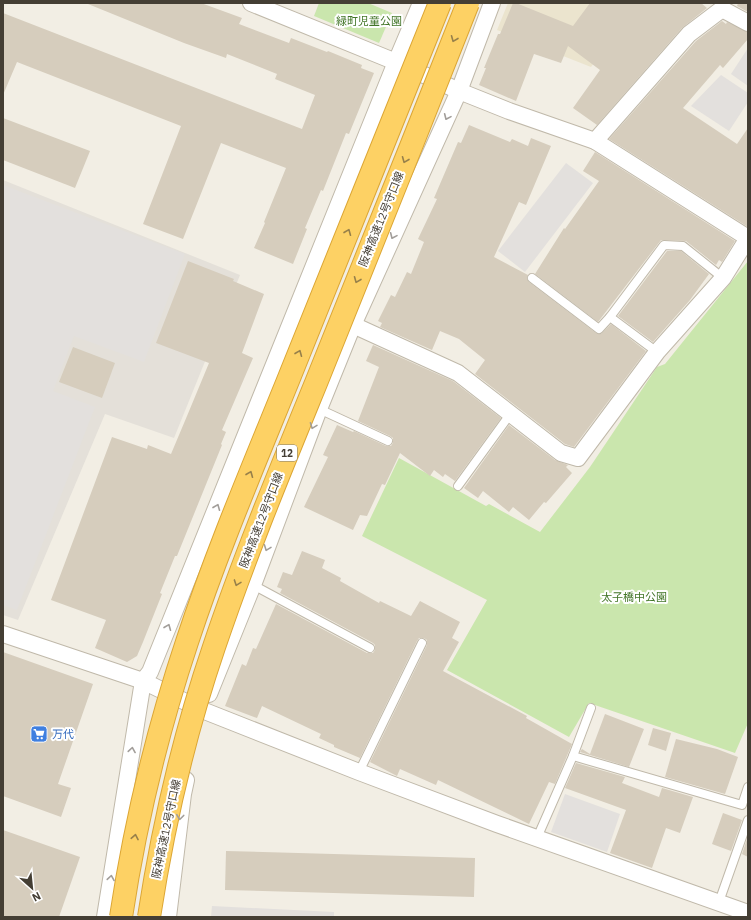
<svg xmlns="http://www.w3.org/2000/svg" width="751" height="920" font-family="'IBM Plex Sans','Noto Sans JP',sans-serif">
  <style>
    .industrial { fill: #e4e0d9 }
    .education { fill: #ebe4ce }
    .green { fill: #cae6ad }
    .parking { fill: #e3e0dd }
    .building { fill: #d6cdbd }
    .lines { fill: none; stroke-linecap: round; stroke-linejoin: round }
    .lane-casing { stroke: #c0b9aa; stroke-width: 10 }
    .street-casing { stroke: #c0b9aa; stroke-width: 18 }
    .lane { stroke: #fff; stroke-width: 8 }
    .street { stroke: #fff; stroke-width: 16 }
    .highway-bridge-casing { stroke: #dca634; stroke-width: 24; stroke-linecap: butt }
    .highway-bridge { stroke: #fdd164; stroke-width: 22 }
    .oneway { stroke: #97804a }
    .oneway2 { stroke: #a29e9a }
    .labels { text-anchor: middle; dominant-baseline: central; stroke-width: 4; stroke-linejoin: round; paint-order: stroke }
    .shield { fill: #fff; stroke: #7c7871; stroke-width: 1 }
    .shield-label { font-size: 10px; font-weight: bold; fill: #443e34 }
    .park-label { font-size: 11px; fill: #427528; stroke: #fff }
    .street-label { font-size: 11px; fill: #443e34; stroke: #fff }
    .shop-label { font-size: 11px; fill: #366cbe; stroke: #fff; text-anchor: start }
  </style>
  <rect width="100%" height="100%" fill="#f2eee4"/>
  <polygon class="industrial" points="3,180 240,275 174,438 105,414 18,620 3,615"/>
  <polygon class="education" points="508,3 639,3 591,67 497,30"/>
  <g class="green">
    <polygon points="319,3 368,3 392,13 379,43 314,16"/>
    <polygon points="748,261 748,723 735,753 589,703 569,737 447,670 487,600 362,536 399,458 486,506 489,504 540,532 590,467 657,367 665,364"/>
  </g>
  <g class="parking">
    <polygon points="748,48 748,86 731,74"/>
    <polygon points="721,75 748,93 748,102 729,131 691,106"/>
    <polygon points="566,163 593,183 525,272 498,251"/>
    <polygon points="3,185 185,254 144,362 74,336 53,391 95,407 17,610 3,605"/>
    <polygon points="565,794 620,814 607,852 551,832"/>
    <polygon points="212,906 334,912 334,917 211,917"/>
  </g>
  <g class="building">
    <polygon points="89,3 201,3 242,18 239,24 289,43 291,38 327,52 328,51 362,65 361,68 374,73 349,134 346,133 323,191 321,190 305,228 307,229 293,264 254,248 265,223 264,222 286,168 221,143 183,239 143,224 181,126 17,62 3,95 3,13 302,129 315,95 275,79 277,74 227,54 226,58 184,43 88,4"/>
    <polygon points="513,3 516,3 573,26 590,3 701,3 707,8 682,28 597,125 573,108 600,70 568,46 561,63 534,54 516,101 479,85 486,68 484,68 498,34 500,34"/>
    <polygon points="738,3 748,3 748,12 737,6"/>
    <polygon points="722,21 726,24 727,22 748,32 748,39 723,68 720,65 683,108 737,144 748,128 748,227 609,139 696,41"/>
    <polygon points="3,118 90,151 75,188 3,160"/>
    <polygon points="469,125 510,142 512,139 528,146 531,138 551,146 526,205 519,202 494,257 528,275 527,278 529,282 596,333 601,334 611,324 646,351 574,447 565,444 475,374 485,360 459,339 440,331 432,350 380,327 382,323 378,321 391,295 395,297 407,272 411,274 424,242 418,239 437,199 434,198 458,142 461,143"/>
    <polygon points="595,152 735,241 722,262 719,260 716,265 686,241 661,240 598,322 535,274 564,228 565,229 599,181 583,171"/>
    <polygon points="667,251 681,251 709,274 690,300 653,342 618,316"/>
    <polygon points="188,261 234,279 233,281 264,294 242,353 253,358 222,430 226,432 221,444 222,445 177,556 175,556 160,593 162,594 143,642 137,656 127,662 95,648 106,620 51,600 112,437 147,449 148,445 171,454 187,416 209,363 156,343"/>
    <polygon points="373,345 453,381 501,418 455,481 445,474 443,477 434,470 430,476 400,453 385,485 382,484 367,516 360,515 353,530 304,507 328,457 323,455 337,425 353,432 354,431 386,446 391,446 393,443 393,438 390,436 358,421 379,367 366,361"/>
    <polygon points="73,347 115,363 102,398 59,382"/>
    <polygon points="509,425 555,460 568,465 566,467 572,473 546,503 544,502 529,520 513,507 509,512 483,491 478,498 464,488"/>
    <polygon points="302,551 325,560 322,568 341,578 340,581 379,603 380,601 411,616 420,601 460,622 452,638 459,642 443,671 527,716 526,718 572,744 555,784 549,782 529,824 438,780 436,785 400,769 397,776 370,762 427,645 427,640 424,638 419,638 417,641 360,758 334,747 334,745 319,738 321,734 262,706 257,718 225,706 242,664 246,666 253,648 256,649 276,604 367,653 373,653 375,650 375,645 373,643 280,593 282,589 277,587 283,572 292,575"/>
    <polygon points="3,652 93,684 58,784 71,788 61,817 3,796"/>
    <polygon points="605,714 644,729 629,767 580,752 582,749 590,754"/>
    <polygon points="653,728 671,733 666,751 648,745"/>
    <polygon points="676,739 717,749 738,757 725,794 665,777"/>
    <polygon points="576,763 625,777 622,783 659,797 662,788 693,797 680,833 666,828 652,868 610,853 626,810 565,788"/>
    <polygon points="723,813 742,820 731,851 712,844"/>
    <polygon points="3,830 80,857 59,917 3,917"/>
    <polygon points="748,836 748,857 742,854"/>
    <polygon points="226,851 475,858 474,897 225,890"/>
  </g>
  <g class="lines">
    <g class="lane-casing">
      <g id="lane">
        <polyline points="532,278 599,329 610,317 664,245 683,246 723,278"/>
        <polyline points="610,317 657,352"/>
        <polyline points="319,409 388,441"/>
        <polyline points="458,486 511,413"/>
        <polyline points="253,585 370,648"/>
        <polyline points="573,756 742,805 748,787"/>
        <polyline points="359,772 422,643"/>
        <polyline points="537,838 573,756 591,708"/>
        <polyline points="719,902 748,820"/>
      </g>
    </g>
    <g class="street-casing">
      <g id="street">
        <polyline points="251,3 396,62 459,91 509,111 595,141 748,238"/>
        <polyline points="595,141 689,34 722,9 748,23"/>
        <polyline points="353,325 458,373 561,453 578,458 657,352 723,278 748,238"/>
        <polyline points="3,634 143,681 202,710 359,772 497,824 748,913"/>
        <polyline points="209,694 253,585 319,409 353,325 459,91 492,3"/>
        <polyline points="105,917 143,681 150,672 396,62 421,3"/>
        <polyline points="168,917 183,794 186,780"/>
      </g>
    </g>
    <use href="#lane" class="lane"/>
    <use href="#street" class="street"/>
    <g class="highway-bridge-casing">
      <g id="highway-bridge">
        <path d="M121 917C135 824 157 732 187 642 216 554 252 469 287 383 338 256 389 130 440 3"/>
        <path d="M149 917C163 826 184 735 214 647 244 558 280 471 316 383 367 256 418 130 468 3"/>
      </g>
    </g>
    <use href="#highway-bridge" class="highway-bridge"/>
  </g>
  <defs><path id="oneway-chevron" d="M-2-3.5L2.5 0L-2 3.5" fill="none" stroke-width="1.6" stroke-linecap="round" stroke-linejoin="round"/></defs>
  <g class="oneway">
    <use href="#oneway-chevron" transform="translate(454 39) rotate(112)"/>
    <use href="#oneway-chevron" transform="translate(405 160) rotate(112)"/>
    <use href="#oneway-chevron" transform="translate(348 232) rotate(-68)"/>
    <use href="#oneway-chevron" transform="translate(357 280) rotate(112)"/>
    <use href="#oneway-chevron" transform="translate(299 353) rotate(-68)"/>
    <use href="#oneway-chevron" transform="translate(250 474) rotate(-68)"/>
    <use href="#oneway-chevron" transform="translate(237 583) rotate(110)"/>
    <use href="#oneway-chevron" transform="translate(135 837) rotate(-79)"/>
  </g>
  <g class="oneway2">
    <use href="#oneway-chevron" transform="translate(447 117) rotate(114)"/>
    <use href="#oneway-chevron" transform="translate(393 236) rotate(114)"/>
    <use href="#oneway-chevron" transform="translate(313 426) rotate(111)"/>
    <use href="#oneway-chevron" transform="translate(217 507) rotate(-68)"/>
    <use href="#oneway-chevron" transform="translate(267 548) rotate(111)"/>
    <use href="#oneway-chevron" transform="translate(168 627) rotate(-68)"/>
    <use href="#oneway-chevron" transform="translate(132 750) rotate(-81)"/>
    <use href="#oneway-chevron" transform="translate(180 817) rotate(97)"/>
    <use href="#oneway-chevron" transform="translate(111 878) rotate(-81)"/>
  </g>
  <defs>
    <g id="supermarket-square" transform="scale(0.9)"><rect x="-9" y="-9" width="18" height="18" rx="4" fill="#3f7fe0" stroke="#fff"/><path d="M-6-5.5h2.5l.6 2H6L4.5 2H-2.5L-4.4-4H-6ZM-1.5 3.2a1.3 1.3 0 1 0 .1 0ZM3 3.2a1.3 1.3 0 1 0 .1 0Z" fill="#fff"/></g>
  </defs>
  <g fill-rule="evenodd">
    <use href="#supermarket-square" x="39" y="734"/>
  </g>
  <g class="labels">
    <rect class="shield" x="277" y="445" width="20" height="16" rx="3"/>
    <g class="shield-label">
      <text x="287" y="453">12</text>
    </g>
    <g class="park-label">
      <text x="369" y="21">緑町児童公園</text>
      <text x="634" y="597">太子橋中公園</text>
    </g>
    <g class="street-label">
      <text transform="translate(381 219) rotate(-68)">阪神高速12号守口線</text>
      <text transform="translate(261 520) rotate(-69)">阪神高速12号守口線</text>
      <text transform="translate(166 829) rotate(-78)">阪神高速12号守口線</text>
    </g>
    <g class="shop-label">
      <text x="52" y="734">万代</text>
    </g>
  </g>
  <rect width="751" height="920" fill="none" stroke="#443e34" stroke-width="8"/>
  <g transform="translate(32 888) rotate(153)" stroke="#ffffff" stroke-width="3" paint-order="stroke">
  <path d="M0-3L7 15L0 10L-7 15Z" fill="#443e34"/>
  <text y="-6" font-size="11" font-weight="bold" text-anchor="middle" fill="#443e34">N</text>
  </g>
</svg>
